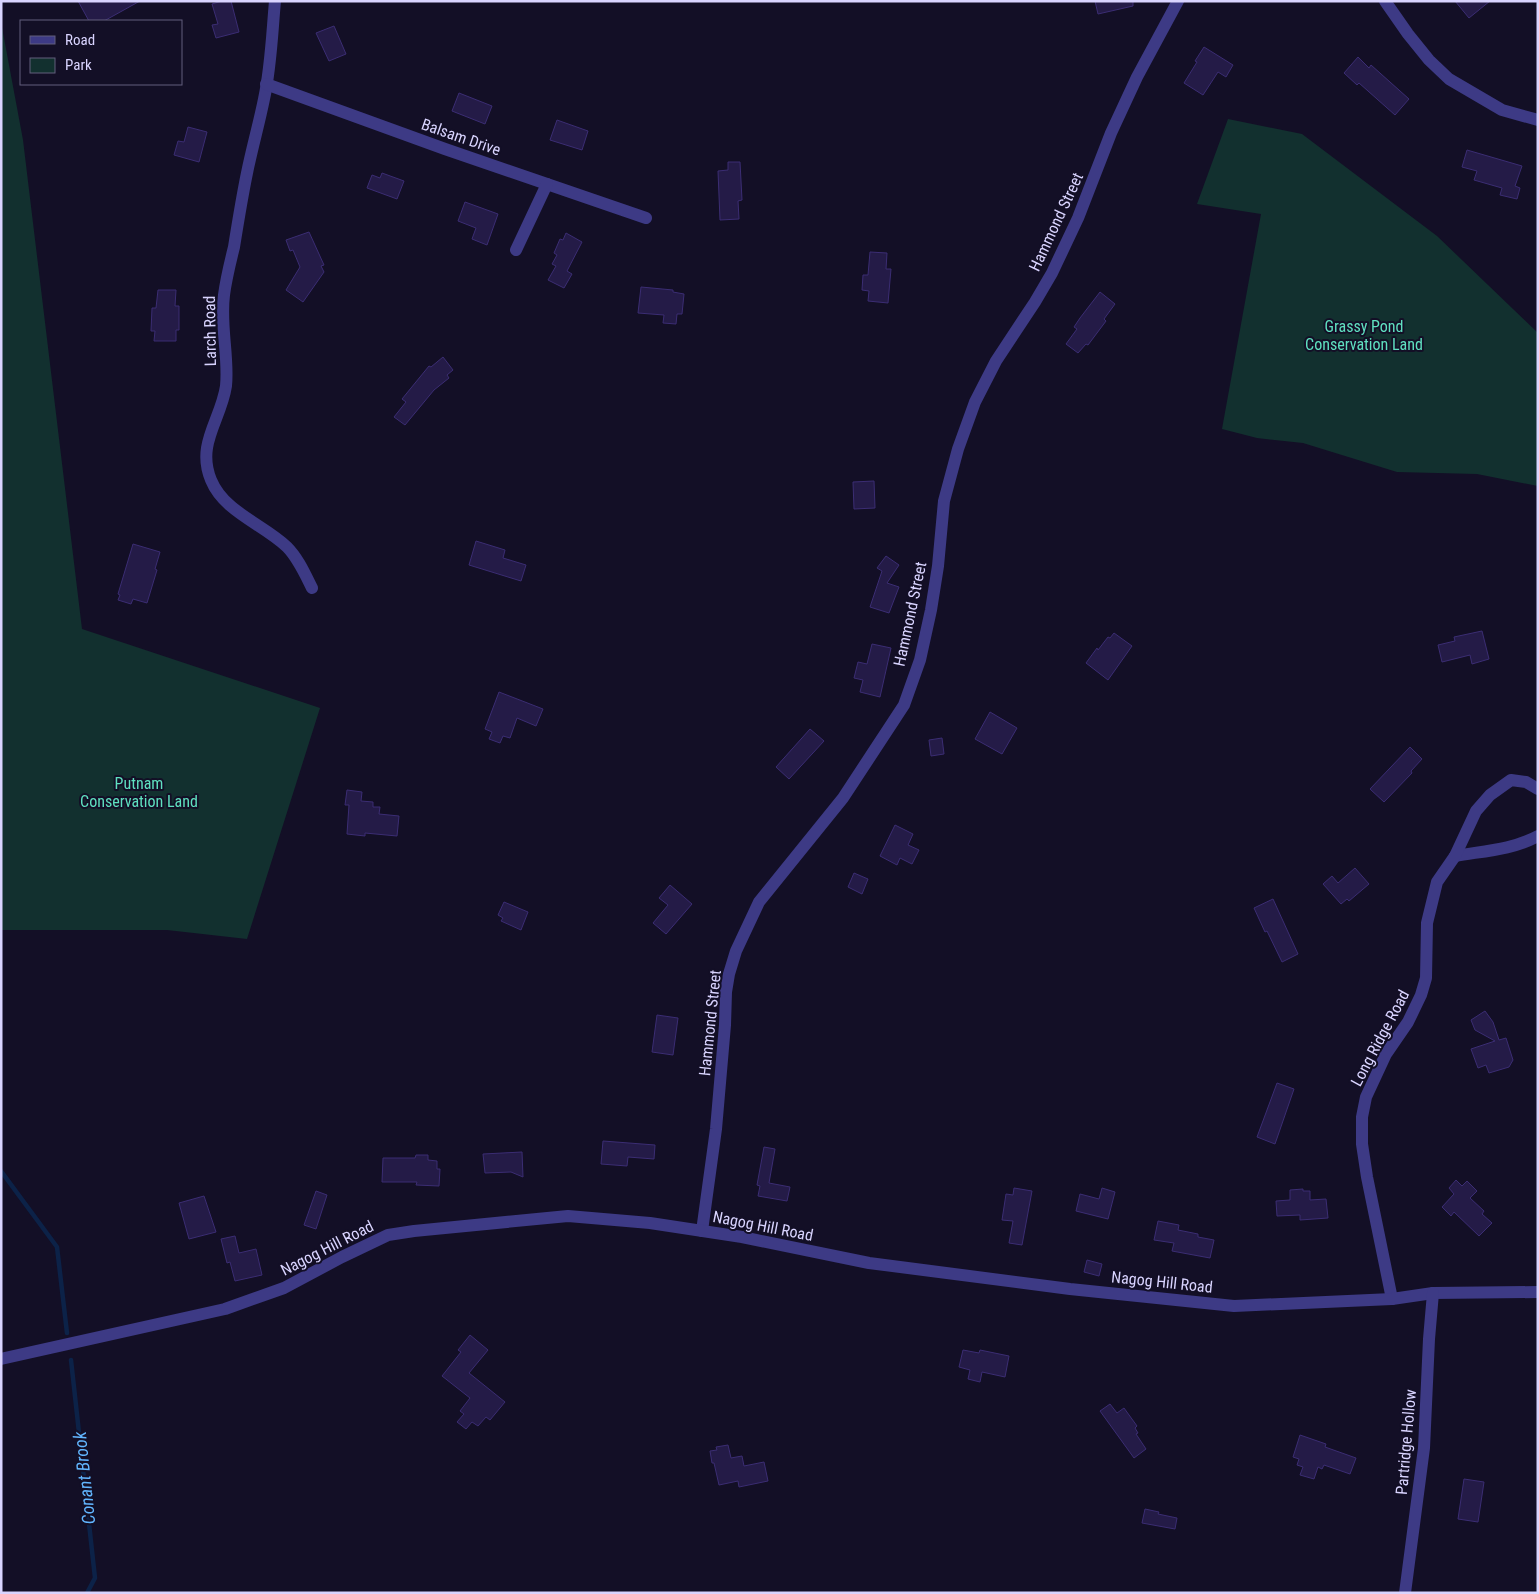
<svg xmlns="http://www.w3.org/2000/svg" width="1539" height="1594" font-family="'Roboto Condensed',sans-serif">
  <style>
    .green { fill: #12302f }
    .lines { fill: none; stroke-linecap: round; stroke-linejoin: round }
    .stream { stroke: #0c2248; stroke-width: 4.5 }
    .building { fill: #241b47; stroke: #3b2d73 }
    .street { stroke: #3d3a85; stroke-width: 12 }
    .labels { text-anchor: middle; dominant-baseline: central; stroke-width: 4; stroke-linejoin: round; paint-order: stroke }
    .street-label { font-size: 16px; fill: #d9d4ff; stroke: #130f26 }
    .park-label { font-size: 16px; fill: #5fe0c0; stroke: #130f26 }
    .water-label { font-size: 18px; font-style: italic; fill: #62b6ff; stroke: #130f26 }
  </style>
  <rect width="100%" height="100%" fill="#130f26"/>
  <g class="green">
    <polygon points="1,22 23,140 82,629 320,708 247,939 167,930 1,930"/>
    <polygon points="1228,119 1302,134 1437,236 1538,333 1538,486 1477,474 1397,472 1303,443 1257,438 1222,429 1261,214 1197,204"/>
  </g>
  <g class="lines">
    <g class="stream">
      <polyline points="1,1171 57,1247 67,1333"/>
      <polyline points="71,1360 95,1578 87,1593"/>
    </g>
  </g>
  <g class="building">
    <polygon points="78,1 140,1 104,21 89,21"/>
    <polygon points="222,1 231,1 239,32 216,38 212,25 218,24 212,4"/>
    <polygon points="1095,1 1133,1 1133,6 1098,14"/>
    <polygon points="1455,1 1490,1 1469,18"/>
    <polygon points="334,26 346,54 329,61 316,33"/>
    <polygon points="1204,47 1233,65 1226,77 1218,72 1203,95 1184,83 1197,62 1195,61"/>
    <polygon points="1358,57 1369,68 1371,65 1409,99 1395,115 1359,83 1357,85 1344,73"/>
    <polygon points="459,93 492,106 485,124 452,111"/>
    <polygon points="557,120 588,131 582,150 550,140"/>
    <polygon points="188,127 207,132 199,162 174,155 178,141 184,142"/>
    <polygon points="1467,150 1522,166 1515,186 1520,188 1517,199 1500,195 1502,188 1474,180 1477,171 1462,167"/>
    <polygon points="728,162 740,162 742,200 738,201 739,219 720,220 718,171 728,170"/>
    <polygon points="382,173 404,181 397,199 367,188 372,175 380,178"/>
    <polygon points="465,202 498,214 487,245 472,239 476,228 458,221"/>
    <polygon points="309,232 324,265 321,266 324,272 303,302 286,290 300,267 293,250 290,251 286,240"/>
    <polygon points="566,233 582,242 567,271 572,274 564,288 548,280 556,266 552,264 557,255 554,253 560,239 563,240"/>
    <polygon points="870,252 887,253 886,269 891,269 888,303 868,301 869,291 862,290 863,275 868,275"/>
    <polygon points="641,287 673,290 673,292 684,294 682,314 677,314 676,324 663,323 664,315 638,313"/>
    <polygon points="158,290 176,290 175,306 179,306 179,330 176,330 176,341 154,341 155,331 151,331 152,308 156,308"/>
    <polygon points="1100,292 1115,304 1104,319 1106,321 1088,345 1086,344 1078,353 1066,344 1077,329 1074,327 1080,318"/>
    <polygon points="443,357 453,370 447,375 449,378 434,390 405,425 394,417 406,402 402,399 429,366 431,367"/>
    <polygon points="874,481 875,508 854,509 853,482"/>
    <polygon points="476,541 505,550 503,558 526,565 521,581 469,565"/>
    <polygon points="133,544 160,552 155,569 157,570 147,603 133,599 131,604 118,600 120,595 118,594"/>
    <polygon points="886,556 899,565 887,583 899,587 889,613 870,607 882,571 877,568"/>
    <polygon points="1482,631 1489,659 1472,664 1470,655 1442,662 1438,645 1455,641 1454,637"/>
    <polygon points="1114,633 1132,646 1108,680 1086,663 1097,648 1098,650 1108,637 1110,638"/>
    <polygon points="872,644 891,648 880,697 860,692 863,680 854,678 858,662 867,664"/>
    <polygon points="499,692 543,709 536,726 517,718 510,738 503,736 500,743 489,739 492,732 485,729"/>
    <polygon points="990,712 1017,728 1002,754 975,739"/>
    <polygon points="810,729 824,741 789,779 776,767"/>
    <polygon points="942,738 944,754 931,756 929,740"/>
    <polygon points="1410,747 1422,759 1411,771 1412,773 1384,802 1370,789"/>
    <polygon points="347,790 362,792 361,801 373,802 373,807 380,807 379,814 399,816 397,836 365,833 365,836 347,834 349,805 345,805"/>
    <polygon points="895,825 913,834 908,845 919,850 912,864 900,858 897,865 880,856"/>
    <polygon points="1355,868 1369,884 1349,901 1347,899 1341,904 1323,884 1332,876 1338,883"/>
    <polygon points="854,873 868,879 862,894 848,887"/>
    <polygon points="670,885 692,904 666,934 653,923 668,905 659,898"/>
    <polygon points="1273,899 1298,954 1282,962 1267,931 1265,932 1254,908"/>
    <polygon points="504,902 528,912 521,930 501,921 503,918 498,915"/>
    <polygon points="1485,1011 1493,1022 1499,1040 1506,1038 1513,1060 1509,1067 1489,1073 1486,1065 1478,1068 1471,1049 1495,1041 1475,1030 1471,1020"/>
    <polygon points="657,1015 678,1018 673,1055 652,1052"/>
    <polygon points="1277,1083 1294,1089 1275,1144 1257,1137"/>
    <polygon points="603,1141 655,1145 654,1159 628,1157 627,1166 601,1164"/>
    <polygon points="764,1147 775,1149 769,1183 790,1187 787,1201 758,1196 760,1186 757,1185"/>
    <polygon points="522,1152 523,1177 511,1172 485,1173 483,1154"/>
    <polygon points="416,1155 428,1155 428,1160 437,1161 437,1169 440,1169 439,1186 416,1185 417,1182 382,1182 383,1158 415,1158"/>
    <polygon points="1456,1180 1462,1186 1467,1181 1477,1191 1470,1198 1484,1211 1482,1214 1492,1223 1479,1236 1454,1212 1451,1216 1442,1207 1454,1194 1449,1188"/>
    <polygon points="1014,1188 1032,1191 1022,1245 1009,1243 1013,1221 1002,1220 1006,1194 1013,1195"/>
    <polygon points="1102,1188 1115,1192 1108,1219 1076,1211 1080,1194 1099,1199"/>
    <polygon points="1303,1189 1303,1191 1310,1191 1310,1200 1326,1199 1328,1218 1300,1220 1300,1215 1277,1216 1276,1201 1290,1200 1290,1190"/>
    <polygon points="316,1191 327,1195 316,1229 304,1225"/>
    <polygon points="204,1196 216,1232 189,1239 179,1203"/>
    <polygon points="1158,1221 1179,1225 1178,1230 1198,1234 1198,1237 1214,1240 1210,1258 1172,1251 1174,1243 1154,1240"/>
    <polygon points="235,1236 239,1253 256,1249 262,1275 235,1281 230,1262 227,1263 221,1239"/>
    <polygon points="1087,1260 1102,1264 1099,1276 1084,1272"/>
    <polygon points="470,1335 488,1350 469,1373 505,1402 490,1420 486,1417 478,1426 472,1422 466,1429 457,1422 464,1414 460,1411 470,1398 442,1376 461,1352 458,1350"/>
    <polygon points="963,1350 979,1353 980,1350 1009,1356 1005,1377 982,1372 980,1382 968,1379 970,1370 959,1367"/>
    <polygon points="1110,1404 1117,1413 1124,1408 1137,1426 1135,1428 1138,1433 1136,1434 1146,1449 1134,1458 1100,1411"/>
    <polygon points="1300,1435 1326,1444 1325,1447 1356,1458 1350,1474 1324,1465 1322,1469 1318,1467 1314,1479 1300,1475 1303,1467 1297,1465 1299,1459 1293,1457"/>
    <polygon points="728,1445 731,1458 742,1456 744,1466 764,1462 768,1481 739,1487 738,1481 719,1485 714,1463 712,1463 710,1451 717,1450 716,1447"/>
    <polygon points="1464,1479 1484,1482 1478,1522 1458,1519"/>
    <polygon points="1145,1509 1159,1512 1158,1514 1177,1518 1175,1529 1142,1523"/>
  </g>
  <g class="lines">
    <g class="street">
      <path d="M275 1C272 34 271 67 264 99 259 124 252 148 247 173 242 197 238 222 234 247 230 263 226 279 224 295 220 326 229 357 226 386 221 420 196 444 211 480 224 512 263 524 287 547 298 558 305 574 312 588"/>
      <polyline points="1385,1 1408,34 1429,60 1449,79 1502,110 1538,120"/>
      <polyline points="266,84 445,149 646,218"/>
      <polyline points="516,250 547,184"/>
      <path d="M1455 856C1483 851 1512 850 1538 836"/>
      <polyline points="702,1231 716,1129 725,1025 726,992 729,974 736,951 759,902 843,798 904,705 920,660 931,610 938,566 944,501 958,449 975,402 996,361 1035,302 1052,273 1078,218 1111,133 1137,77 1178,1"/>
      <polyline points="1392,1299 1367,1177 1362,1144 1362,1117 1366,1097 1386,1054 1408,1022 1421,995 1426,978 1427,923 1437,882 1455,856 1476,811 1490,795 1511,780 1526,782 1538,789"/>
      <polyline points="1,1359 225,1309 284,1288 342,1257 388,1235 414,1231 568,1216 650,1223 742,1237 869,1263 1070,1289 1234,1306 1392,1299 1433,1293 1538,1292"/>
      <polyline points="1405,1593 1424,1448 1429,1339 1433,1293"/>
    </g>
  </g>
  <g class="labels">
    <g class="street-label">
      <text transform="translate(461 137) rotate(19)">Balsam Drive</text>
      <text transform="translate(1056 222) rotate(-65)">Hammond Street</text>
      <text transform="translate(210 331) rotate(-91)">Larch Road</text>
      <text transform="translate(910 614) rotate(-78)">Hammond Street</text>
      <text transform="translate(710 1023) rotate(-84)">Hammond Street</text>
      <text transform="translate(1380 1038) rotate(-62)">Long Ridge Road</text>
      <text transform="translate(763 1226) rotate(11)">Nagog Hill Road</text>
      <text transform="translate(327 1248) rotate(-27)">Nagog Hill Road</text>
      <text transform="translate(1162 1282) rotate(6)">Nagog Hill Road</text>
      <text transform="translate(1406 1442) rotate(-85)">Partridge Hollow</text>
    </g>
    <g class="park-label">
      <text x="1364" y="326">Grassy Pond<tspan x="1364" dy="18">Conservation Land</tspan></text>
      <text x="139" y="783">Putnam<tspan x="139" dy="18">Conservation Land</tspan></text>
    </g>
    <g class="water-label">
      <text transform="translate(84 1478) rotate(-96)">Conant Brook</text>
    </g>
  </g>
  <rect width="1539" height="1594" fill="none" stroke="#d9d4ff" stroke-width="5"/>
  <rect x="20" y="20" width="162" height="65" fill="#130f26" stroke="#625e7d"/>
  <rect x="30" y="36" width="25" height="8" fill="#3d3a85" stroke="#625e7d"/>
  <text x="65" y="45" font-size="15" fill="#d9d4ff">Road</text>
  <rect x="30" y="58" width="25" height="15" fill="#12302f" stroke="#625e7d"/>
  <text x="65" y="70" font-size="15" fill="#d9d4ff">Park</text>
</svg>
